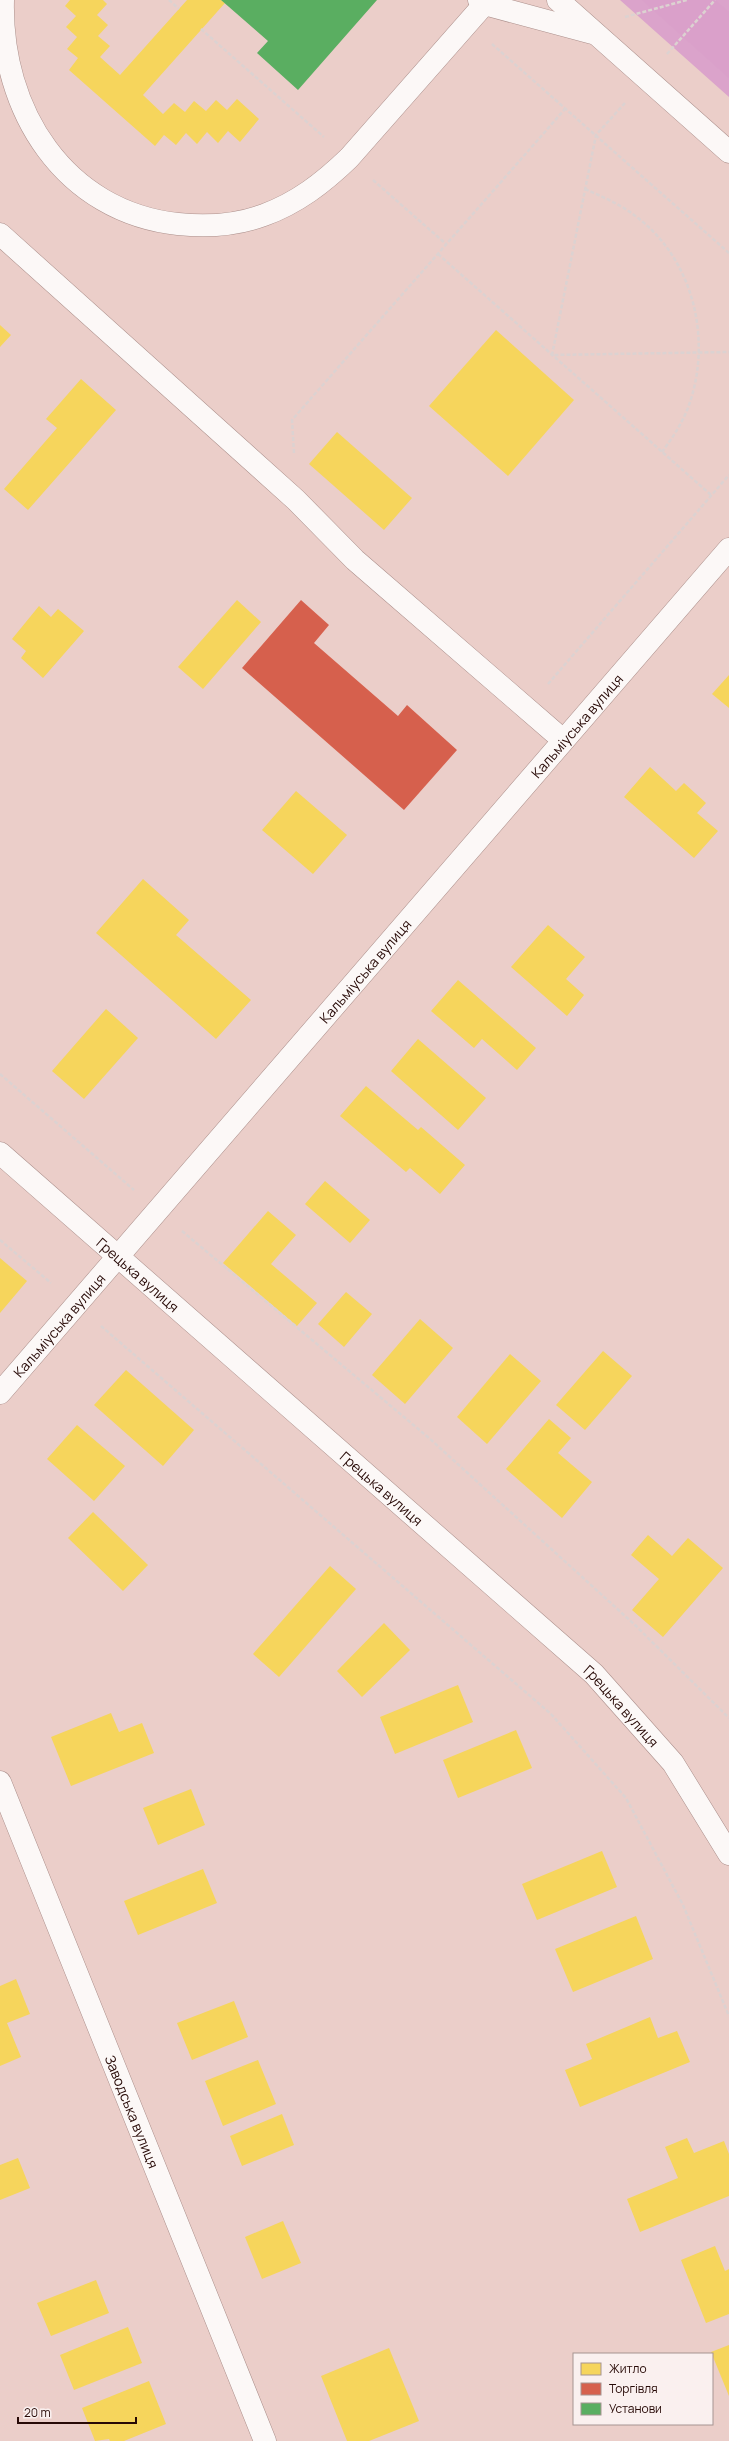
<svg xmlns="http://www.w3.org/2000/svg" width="729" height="2441" font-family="Manrope,sans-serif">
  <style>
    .green { fill: #dba3cb }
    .forest { fill: #daa0ca }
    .homes { fill: #f6d55c }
    .shops { fill: #d6604d }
    .public { fill: #5aae61 }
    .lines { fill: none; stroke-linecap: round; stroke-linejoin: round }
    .service-casing { stroke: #ab8f8b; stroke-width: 23 }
    .minor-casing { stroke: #ab8f8b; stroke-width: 23 }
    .tertiary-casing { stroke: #ab8f8b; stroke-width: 23 }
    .path { stroke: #dcd2d1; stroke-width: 2.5; stroke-dasharray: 4 2; stroke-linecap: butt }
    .service { stroke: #fcf8f7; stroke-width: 22 }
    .minor { stroke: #fcf8f7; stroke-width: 22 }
    .tertiary { stroke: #fcf8f7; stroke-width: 22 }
    .labels { text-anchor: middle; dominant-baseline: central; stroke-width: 4; stroke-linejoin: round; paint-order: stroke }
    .street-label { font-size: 14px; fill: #270906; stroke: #faf0ef }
  </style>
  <rect width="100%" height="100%" fill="#ebcec9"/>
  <polygon class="green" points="620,0 729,0 729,97"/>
  <polygon class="forest" points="642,0 715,0 729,12 729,78"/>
  <g class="homes">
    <polygon points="70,0 103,0 107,4 97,15 108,25 98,36 110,46 100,57 120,75 187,0 221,0 225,3 143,95 163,114 174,103 185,112 194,101 206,111 216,100 227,110 237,99 259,119 240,142 228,131 218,143 207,132 197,144 186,133 176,145 164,135 155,146 69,70 78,58 67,49 77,37 66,27 76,16 65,6"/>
    <polygon points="0,325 11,335 0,347"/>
    <polygon points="496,330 574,400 508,476 429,406"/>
    <polygon points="81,379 116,410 28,510 4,489 57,428 46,419"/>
    <polygon points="337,432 412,498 384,530 309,464"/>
    <polygon points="237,600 261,622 203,689 178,667"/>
    <polygon points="39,606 51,617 58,609 84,631 43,678 21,658 26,651 12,639"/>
    <polygon points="729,675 729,708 712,694"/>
    <polygon points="650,767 676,791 684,783 706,803 697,813 718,831 694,858 624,797"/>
    <polygon points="296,791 347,835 313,874 262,830"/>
    <polygon points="143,879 189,920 176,935 251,1000 216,1039 96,933"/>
    <polygon points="548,925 585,957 566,979 584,995 567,1016 511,967"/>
    <polygon points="458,980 536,1048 517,1070 482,1039 474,1048 431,1011"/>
    <polygon points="106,1009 138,1038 84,1099 52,1071"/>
    <polygon points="418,1039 486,1098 458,1130 391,1071"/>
    <polygon points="366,1086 418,1130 421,1127 465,1165 440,1194 410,1168 406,1172 340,1116"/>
    <polygon points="325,1181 370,1220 350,1243 305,1204"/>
    <polygon points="268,1211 296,1235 271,1264 317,1303 297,1326 223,1263"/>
    <polygon points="0,1258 27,1281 0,1313"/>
    <polygon points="346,1292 372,1314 344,1347 318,1324"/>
    <polygon points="420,1319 453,1348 405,1404 372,1375"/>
    <polygon points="603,1351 632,1376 585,1430 556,1405"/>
    <polygon points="510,1354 541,1381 487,1444 457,1417"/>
    <polygon points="126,1370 194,1430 163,1466 94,1405"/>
    <polygon points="549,1419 571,1438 558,1453 592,1482 562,1518 506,1469"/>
    <polygon points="77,1425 125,1466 94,1501 47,1459"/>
    <polygon points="93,1512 148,1565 123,1591 68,1538"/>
    <polygon points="648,1535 672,1556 688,1538 723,1568 663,1637 632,1610 659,1579 631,1555"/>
    <polygon points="330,1566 356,1589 279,1677 253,1654"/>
    <polygon points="384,1623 410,1650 362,1697 337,1671"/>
    <polygon points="458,1685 473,1722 395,1754 380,1717"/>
    <polygon points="111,1713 119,1732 142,1723 154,1753 71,1786 51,1737"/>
    <polygon points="516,1730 532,1768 458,1798 443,1760"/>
    <polygon points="191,1789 205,1825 158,1845 143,1808"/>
    <polygon points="602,1851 617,1887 537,1920 522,1884"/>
    <polygon points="203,1869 217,1903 138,1935 124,1901"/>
    <polygon points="636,1916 653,1959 573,1992 555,1949"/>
    <polygon points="16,1979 30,2014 7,2023 21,2057 0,2066 0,1986"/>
    <polygon points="234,2001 248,2037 192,2060 177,2023"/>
    <polygon points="650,2017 658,2038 677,2031 690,2062 580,2107 565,2070 592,2059 586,2044"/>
    <polygon points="258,2060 276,2104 223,2126 205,2081"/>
    <polygon points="282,2114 294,2145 242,2166 230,2136"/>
    <polygon points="687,2138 694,2153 724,2141 729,2154 729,2196 640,2232 627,2199 678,2178 665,2147"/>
    <polygon points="18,2158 30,2188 0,2200 0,2165"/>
    <polygon points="283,2221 301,2263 262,2279 245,2237"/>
    <polygon points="715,2246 725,2271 729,2269 729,2314 706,2323 681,2260"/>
    <polygon points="96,2280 109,2313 51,2336 37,2303"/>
    <polygon points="128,2327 142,2363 74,2390 60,2355"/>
    <polygon points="729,2345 729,2396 711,2352"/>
    <polygon points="389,2348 419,2421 369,2441 347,2441 321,2376"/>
    <polygon points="149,2381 166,2424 124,2441 110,2441 109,2439 95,2441 82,2408"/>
  </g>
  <polygon class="shops" points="301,600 329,625 314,643 398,716 407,705 457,750 404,810 242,668"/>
  <polygon class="public" points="221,0 377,0 298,90 257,53 268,41"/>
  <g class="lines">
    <g class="service-casing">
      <polyline id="service" points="0,234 296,500 355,560 563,740"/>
    </g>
    <g class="minor-casing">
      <g id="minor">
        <path d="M3 0C0 111 65 212 178 224 206 227 237 225 264 215 297 203 323 183 349 158L488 0"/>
        <polyline points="479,0 484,4 592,33"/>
        <polyline points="558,0 729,152"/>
        <path id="s1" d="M0 1393 729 549"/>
        <path id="s2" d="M0 1782 265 2441"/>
      </g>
    </g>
    <g class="tertiary-casing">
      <g id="tertiary">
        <path id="s3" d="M0 1153 594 1674 673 1763 729 1854"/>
      </g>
    </g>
    <g class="path">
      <polyline points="169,0 179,9"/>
      <polyline points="625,17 687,0"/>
      <polyline points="201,29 324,137"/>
      <polyline points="492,44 729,253"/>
      <polyline points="667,54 715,0"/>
      <polyline points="625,103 596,135 552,355 729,352"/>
      <polyline points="373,180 446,244"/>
      <path d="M585 189C603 197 622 205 638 218 694 261 712 340 689 405 683 422 673 437 662 452"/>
      <polyline points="438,254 711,495"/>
      <polyline points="294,453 292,420 565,109"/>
      <polyline points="548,684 729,475"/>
      <polyline points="0,1074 134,1190"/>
      <polyline points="182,1231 429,1438 635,1625 729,1718"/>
      <polyline points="0,1240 51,1283"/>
      <polyline points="101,1326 551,1714 626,1798 683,1905 729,2016"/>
    </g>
    <use href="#service" class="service"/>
    <use href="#minor" class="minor"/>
    <use href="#tertiary" class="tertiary"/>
  </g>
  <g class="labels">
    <g class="street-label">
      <text stroke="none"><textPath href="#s1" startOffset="882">Кальміуська вулиця</textPath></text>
      <text stroke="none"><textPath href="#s1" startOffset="558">Кальміуська вулиця</textPath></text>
      <text stroke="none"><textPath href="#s3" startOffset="184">Грецька вулиця</textPath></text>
      <text stroke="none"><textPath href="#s1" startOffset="90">Кальміуська вулиця</textPath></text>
      <text stroke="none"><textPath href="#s3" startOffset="508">Грецька вулиця</textPath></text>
      <text stroke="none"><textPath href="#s3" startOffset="832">Грецька вулиця</textPath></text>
      <text stroke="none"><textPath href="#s2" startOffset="355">Заводська вулиця</textPath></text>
    </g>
  </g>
  <rect x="573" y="2353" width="140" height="72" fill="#faf0ef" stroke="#a69492"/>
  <rect x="581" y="2363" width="20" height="12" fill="#f6d55c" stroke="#a69492"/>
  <text x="609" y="2373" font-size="12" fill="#270906">Житло</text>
  <rect x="581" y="2383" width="20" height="12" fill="#d6604d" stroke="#a69492"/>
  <text x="609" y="2393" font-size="12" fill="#270906">Торгівля</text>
  <rect x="581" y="2403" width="20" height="12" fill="#5aae61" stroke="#a69492"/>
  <text x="609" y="2413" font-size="12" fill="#270906">Установи</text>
  <path d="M18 2417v6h118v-6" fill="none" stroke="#270906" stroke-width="2"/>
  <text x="24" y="2417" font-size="12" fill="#270906" stroke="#faf0ef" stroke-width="3" paint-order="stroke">20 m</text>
</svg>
